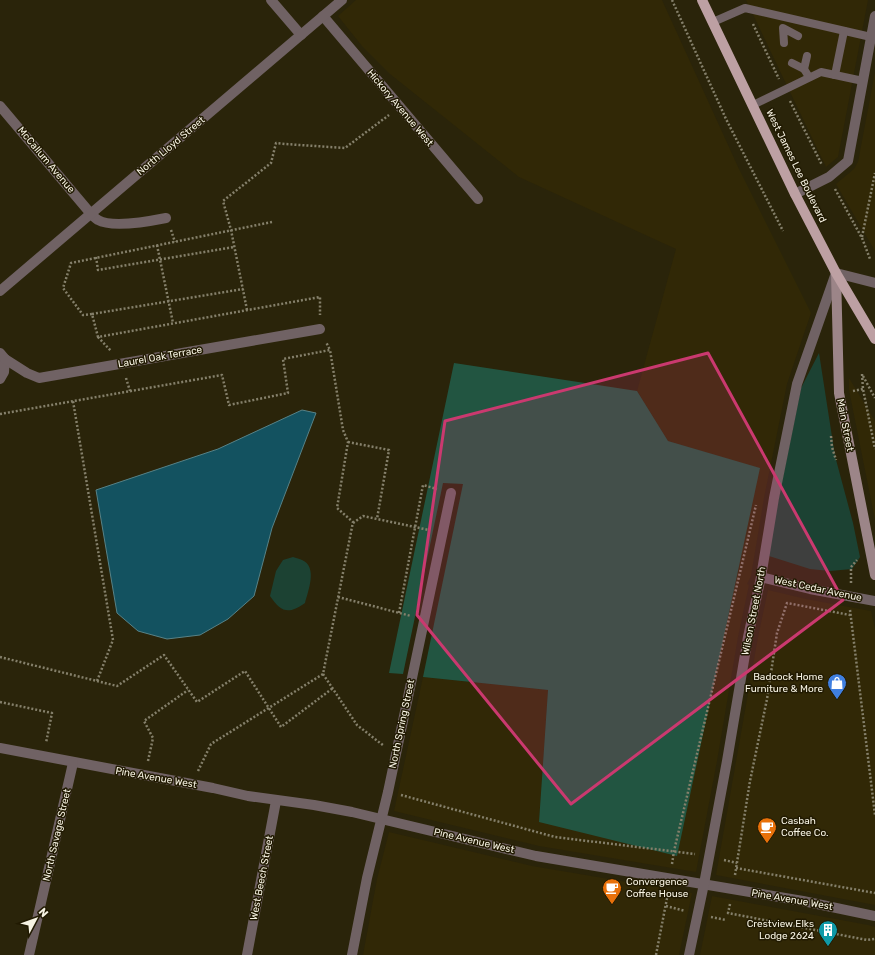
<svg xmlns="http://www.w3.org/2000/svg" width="875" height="955" font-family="Rubik,sans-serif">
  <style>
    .built { fill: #312806 }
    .green { fill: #1c4233 }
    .forest { fill: #225541 }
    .water { fill: #135260; stroke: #578287 }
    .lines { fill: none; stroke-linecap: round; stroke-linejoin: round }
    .path { stroke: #85806b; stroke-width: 2.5; stroke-dasharray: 2 2; stroke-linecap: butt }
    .lane { stroke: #706264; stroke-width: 8 }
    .street { stroke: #706264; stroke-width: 10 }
    .secondary { stroke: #9c8588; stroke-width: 10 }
    .primary { stroke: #bda0a3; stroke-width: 10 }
    .marked { fill: #ca396f; fill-opacity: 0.2; stroke: #ca396f; stroke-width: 3; stroke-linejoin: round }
    .labels { text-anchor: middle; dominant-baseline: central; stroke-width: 3; stroke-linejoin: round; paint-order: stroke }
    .street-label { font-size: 10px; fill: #f7f3e3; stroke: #211a02 }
    .poi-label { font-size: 10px; fill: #f7f3e3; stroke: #211a02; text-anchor: end }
  </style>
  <rect width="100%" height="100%" fill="#2a240a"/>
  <g class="built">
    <polygon points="356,0 662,0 739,169 811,313 787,384 764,498 751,576 747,584 749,585 738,637 717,761 696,872 539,846 394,811 423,677 548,690 539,822 760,469 668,441 637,391 676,249 519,177 390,74 362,46 338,16"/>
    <polygon points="746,0 868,0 838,157 826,167"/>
    <polygon points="875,72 875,251 836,184 854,169 858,162"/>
    <polygon points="849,378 875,421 875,520 849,390"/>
    <polygon points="768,590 806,599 871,611 875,629 875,905 716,875 758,637"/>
    <polygon points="389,832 532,866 692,893 679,955 363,955 377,879"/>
    <polygon points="712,896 868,925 875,927 875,955 700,955"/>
  </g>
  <g class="green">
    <polygon points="819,353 835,456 853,523 860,557 852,569 830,571 810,569 769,556 771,536 801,388"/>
    <path d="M293 557C296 558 300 559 302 560 318 567 308 591 305 603 288 615 281 612 270 596L276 571 283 560Z"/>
  </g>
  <polygon class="forest" points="454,363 637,391 668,441 760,468 677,856 539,822 548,690 423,677 463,484 443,483 403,674 389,673"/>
  <polygon class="water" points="302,410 316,413 272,528 254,596 228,619 200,635 167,639 138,631 117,613 96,490 218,449"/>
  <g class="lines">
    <g class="path">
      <polyline points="672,0 726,119 783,231"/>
      <polyline points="753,24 779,79"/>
      <polyline points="790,101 822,165"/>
      <polyline points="835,189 862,238 870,259"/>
      <polyline points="272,222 71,263 63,288 83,315 92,314 98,337 320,297 320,315"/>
      <polyline points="171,230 175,242"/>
      <polyline points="862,237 875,173"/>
      <polyline points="157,245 173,323"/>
      <polyline points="96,257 98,270 234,247"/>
      <polyline points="247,310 231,230 223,201 271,163 276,143 285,144 345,148 389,115"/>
      <polyline points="92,314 243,289"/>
      <polyline points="98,337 111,351"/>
      <polyline points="862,374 863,389 875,449"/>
      <polyline points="863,376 875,398"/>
      <polyline points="126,378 130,391"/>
      <polyline points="853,391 863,389"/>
      <polyline points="0,414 222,375 229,405 288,393 283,359 330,350 326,342"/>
      <polyline points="831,436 832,447 836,460"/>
      <polyline points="348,442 389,450 377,519"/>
      <polyline points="353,523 363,516 429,530"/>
      <polyline points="851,583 851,567 857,560"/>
      <polyline points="338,597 411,616"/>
      <polyline points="850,610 875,815"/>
      <polyline points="399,613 423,485 437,489"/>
      <polyline points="0,657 97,681 113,640 73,401"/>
      <polyline points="323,674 357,725 384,746"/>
      <polyline points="97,681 117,686 164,655 197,702 245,671 281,727 333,688"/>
      <polyline points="0,702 52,713 46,743"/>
      <polyline points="148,761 153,738 144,721 188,690"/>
      <polyline points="198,771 211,744 323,674 353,522 337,508 348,442 343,430 330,350"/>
      <polyline points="401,795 555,837 695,854"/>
      <polyline points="724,860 737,863"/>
      <polyline points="672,864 674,851 756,505"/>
      <polyline points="736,868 875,893"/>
      <polyline points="735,875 750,781 767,699 777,633 787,603 850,615"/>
      <polyline points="730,904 728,913 867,940 875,939"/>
      <polyline points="666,906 685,911"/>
      <polyline points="711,917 726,920"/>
      <polyline points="656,955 668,893"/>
    </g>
    <g class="lane">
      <polyline points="713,22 745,8 871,37"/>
      <polyline points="784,43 783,28 798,36"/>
      <polyline points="807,56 804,69 809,77"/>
      <polyline points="792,63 804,69"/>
      <polyline points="835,75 844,31"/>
      <polyline points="753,105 821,72 863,81"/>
    </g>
    <g class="street">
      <polyline points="271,0 301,35"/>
      <polyline points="323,16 478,199"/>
      <path d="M0 106 91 214C93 216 96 219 98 220 112 228 151 221 166 218"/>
      <polyline points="795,194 829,177 848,161 875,16"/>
      <polyline points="0,291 342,0"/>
      <polyline points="0,353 5,359 4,372 0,379"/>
      <polyline points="5,359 27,373 39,378 320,329"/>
      <polyline points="761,577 810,589 875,601"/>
      <polyline points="0,748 213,788 248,796 314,805 352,812 536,856 803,901 875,916"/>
      <polyline points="29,955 73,763"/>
      <polyline points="247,955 276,801"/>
      <polyline points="352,955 367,878 388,792 451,493"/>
      <polyline points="689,955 704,884 727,761 748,637 761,577 774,498 797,384 836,273 875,283"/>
    </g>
    <polyline class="secondary" points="836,273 839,393 875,575"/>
    <polyline class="primary" points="702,0 795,194 836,273 875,339"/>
  </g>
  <path class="marked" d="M708 353 843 600 571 804 417 615 445 421Z"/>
  <defs>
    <g id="shop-pin" transform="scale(1)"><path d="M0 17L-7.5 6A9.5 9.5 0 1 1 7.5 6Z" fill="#3f7fe0" stroke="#211a02"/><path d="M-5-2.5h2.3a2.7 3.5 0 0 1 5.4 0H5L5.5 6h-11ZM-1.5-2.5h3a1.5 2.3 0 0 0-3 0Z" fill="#fff"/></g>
    <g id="cafe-pin" transform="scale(1)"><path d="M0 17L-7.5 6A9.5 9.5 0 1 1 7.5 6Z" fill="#e8710a" stroke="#211a02"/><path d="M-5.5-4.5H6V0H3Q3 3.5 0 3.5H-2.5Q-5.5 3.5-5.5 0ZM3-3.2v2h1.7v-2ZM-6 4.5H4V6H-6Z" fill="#fff"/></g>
    <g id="building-pin" transform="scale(1)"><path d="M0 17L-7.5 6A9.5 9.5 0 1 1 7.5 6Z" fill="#0f9aa8" stroke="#211a02"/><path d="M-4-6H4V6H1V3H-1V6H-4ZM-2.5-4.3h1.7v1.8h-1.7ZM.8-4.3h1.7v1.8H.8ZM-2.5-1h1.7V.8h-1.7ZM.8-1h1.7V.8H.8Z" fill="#fff"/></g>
  </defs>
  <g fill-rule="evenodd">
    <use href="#shop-pin" x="837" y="683"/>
    <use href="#cafe-pin" x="767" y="827"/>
    <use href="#cafe-pin" x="612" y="888"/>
    <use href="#building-pin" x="828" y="930"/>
  </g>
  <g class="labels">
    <g class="street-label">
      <text transform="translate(400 108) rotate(50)">Hickory Avenue West</text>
      <text transform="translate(171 146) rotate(-40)">North Lloyd Street</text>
      <text transform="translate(46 160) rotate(50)">McCallum Avenue</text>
      <text transform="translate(796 166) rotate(64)">West James Lee Boulevard</text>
      <text transform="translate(160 357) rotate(-10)">Laurel Oak Terrace</text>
      <text transform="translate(845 425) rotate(79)">Main Street</text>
      <text transform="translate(818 589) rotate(12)">West Cedar Avenue</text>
      <text transform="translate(754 611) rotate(-79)">Wilson Street North</text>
      <text transform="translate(402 724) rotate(-78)">North Spring Street</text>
      <text transform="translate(156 778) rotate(10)">Pine Avenue West</text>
      <text transform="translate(57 835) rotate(-77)">North Savage Street</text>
      <text transform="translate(474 841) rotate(13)">Pine Avenue West</text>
      <text transform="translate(262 878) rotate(-79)">West Beech Street</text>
      <text transform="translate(792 900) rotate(10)">Pine Avenue West</text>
    </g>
    <g class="poi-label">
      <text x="823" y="677">Badcock Home<tspan x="823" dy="12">Furniture &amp; More</tspan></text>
      <text x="781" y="821" text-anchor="start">Casbah<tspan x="781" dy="12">Coffee Co.</tspan></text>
      <text x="626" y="882" text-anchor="start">Convergence<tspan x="626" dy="12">Coffee House</tspan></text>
      <text x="814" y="924">Crestview Elks<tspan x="814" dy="12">Lodge 2624</tspan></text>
    </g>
  </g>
  <g transform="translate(36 919) rotate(49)" stroke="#211a02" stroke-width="3" paint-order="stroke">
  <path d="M0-3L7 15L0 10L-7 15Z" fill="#f7f3e3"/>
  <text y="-6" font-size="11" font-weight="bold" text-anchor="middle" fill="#f7f3e3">N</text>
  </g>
</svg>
